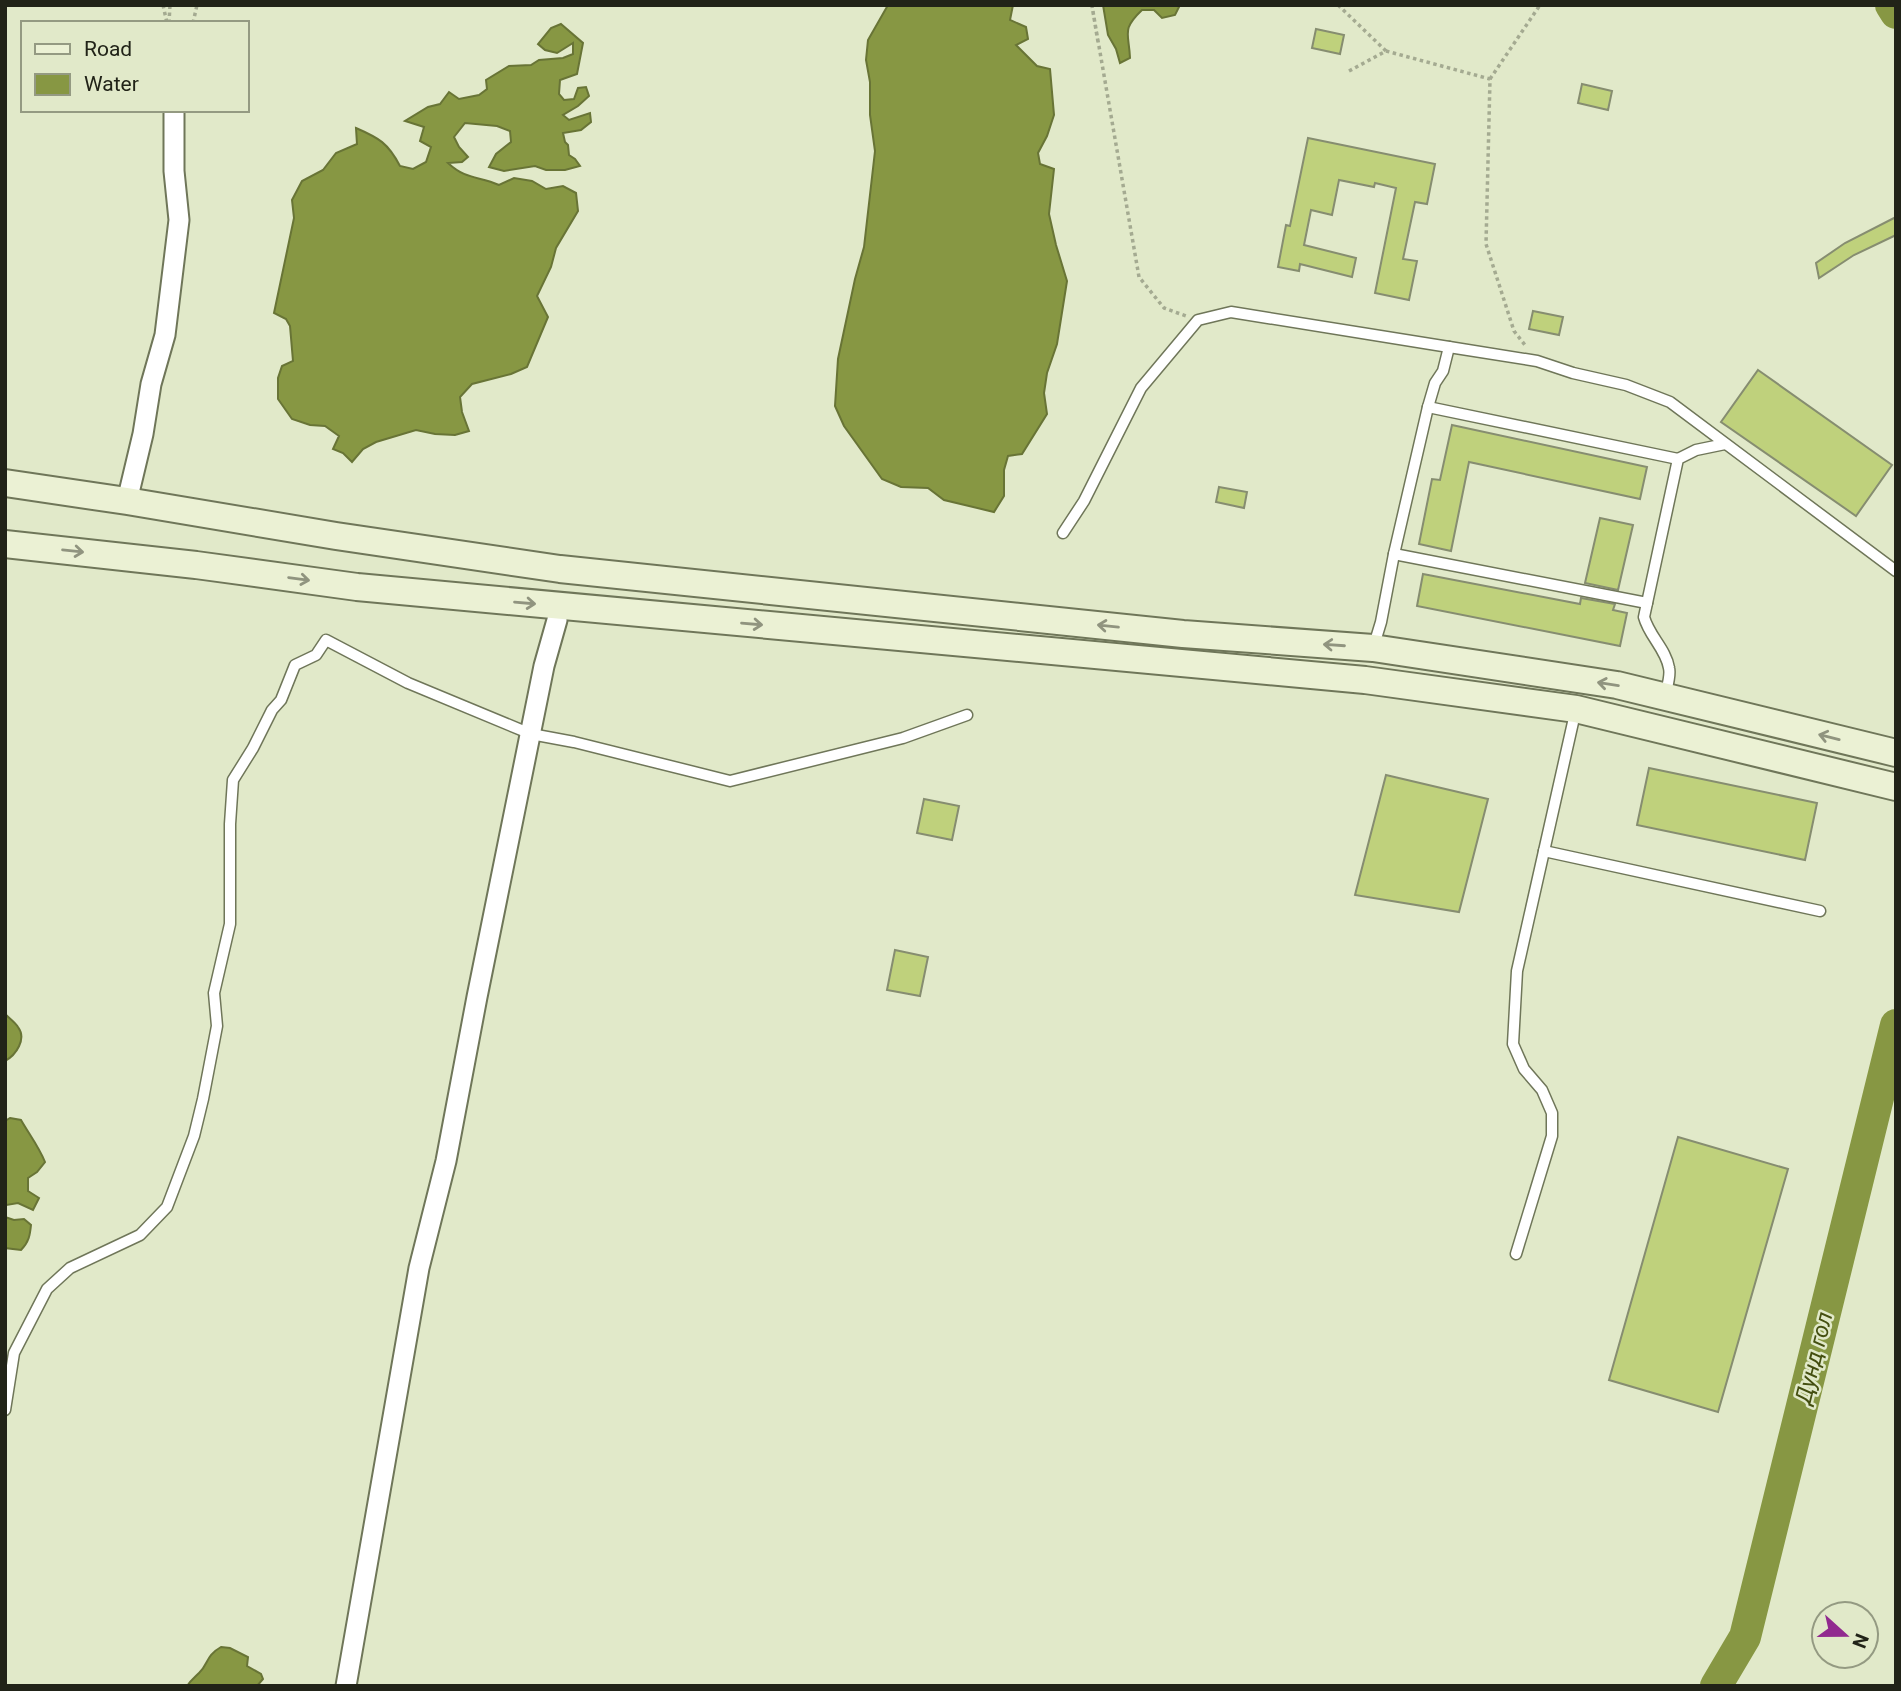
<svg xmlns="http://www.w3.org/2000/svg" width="1901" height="1691" font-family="Roboto,sans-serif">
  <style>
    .water { fill: #879743; stroke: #687436; stroke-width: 2 }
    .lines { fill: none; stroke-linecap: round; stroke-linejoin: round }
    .river { stroke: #879743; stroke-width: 32 }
    .building { fill: #bfd17c; stroke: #868d70; stroke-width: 2 }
    .service-casing { stroke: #6f7659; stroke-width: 13 }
    .minor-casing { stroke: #6f7659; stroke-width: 23 }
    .secondary-casing { stroke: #6f7659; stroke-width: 30 }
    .path { stroke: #a4aa91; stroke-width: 3.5; stroke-dasharray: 3.5 3.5; stroke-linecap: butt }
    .service { stroke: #fff; stroke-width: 10 }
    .minor { stroke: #fff; stroke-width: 19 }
    .secondary { stroke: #ebf1d4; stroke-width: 26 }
    .oneway { stroke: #90947f }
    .labels { text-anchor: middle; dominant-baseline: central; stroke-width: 5; stroke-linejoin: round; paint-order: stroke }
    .water-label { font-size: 23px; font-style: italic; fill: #444f10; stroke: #e1e9c9 }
  </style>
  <rect width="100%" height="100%" fill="#e1e9c9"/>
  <g class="water">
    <polygon points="888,5 1013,5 1010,20 1026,27 1028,39 1016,45 1037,66 1050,69 1054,115 1047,136 1038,153 1040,164 1054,169 1049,214 1056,245 1067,281 1057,344 1047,373 1044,393 1047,414 1022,454 1008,456 1004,470 1004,496 994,512 944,500 928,488 901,487 882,479 844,426 835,406 838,359 855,279 864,247 875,151 870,115 870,82 866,60 868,40"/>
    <path d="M1103 5H1180L1175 15 1162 18 1154 10H1142C1121 30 1129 33 1130 58L1120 63 1116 49 1108 35Z"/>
    <path d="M561 24 583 43 577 74 560 80 559 94 564 100 574 99 578 88 586 87 589 96 578 106 563 115 569 120 590 113 591 122 581 130 563 133 565 142 568 145 569 155 575 159 580 166 565 170H546L535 166 504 171 489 167 496 154 511 142 510 131 497 126 465 123 454 137 459 147 468 157 462 162 448 163C466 180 479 176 499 185L514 178 532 181 546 189 563 186 576 193 578 211 556 248 551 267 537 296 548 317 527 367 511 374 472 384 460 397 462 412 469 431 455 435 435 434 416 430 376 442 363 449 352 462 343 453 333 449 339 436 325 426 310 425 292 419 278 399V378L282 366 293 361 290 326 286 319 274 313 294 218 292 200 302 181 323 170 336 153 357 144 356 128C379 138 388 143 400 166L413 169 426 162 431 147 420 141 424 127 405 121 428 107 440 104 449 92 459 99 479 95 487 89 486 80 509 66 531 65 539 60 563 58 573 54V43L557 53 545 50 538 44 551 28Z"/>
    <path d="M5 1014C9 1018 15 1022 18 1027 27 1039 16 1055 5 1061Z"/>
    <path d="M10 1118 21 1120C29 1134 39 1147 45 1162L37 1172 28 1178V1191L39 1198 33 1210 18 1203 6 1205 5 1210V1121Z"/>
    <path d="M5 1217 14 1220 24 1219 31 1225C30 1235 29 1242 21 1250L5 1248Z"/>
    <path d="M221 1647 230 1648 248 1657 247 1666 261 1674 263 1679 257 1686H187C191 1680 194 1678 199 1673 209 1664 205 1656 221 1647Z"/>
  </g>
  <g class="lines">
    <g class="river">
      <polyline points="1891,5 1896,13"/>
      <polyline points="1716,1686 1745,1637 1896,1025"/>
    </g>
  </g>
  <g class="building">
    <polygon points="1316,29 1344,35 1340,54 1312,48"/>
    <polygon points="1582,84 1612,91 1608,110 1578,103"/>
    <polygon points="1308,138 1435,164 1427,204 1415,202 1403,259 1417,261 1409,300 1375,293 1396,188 1375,183 1374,187 1339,180 1332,215 1311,210 1304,245 1356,258 1352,277 1300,264 1299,271 1278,267 1286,225 1290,226"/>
    <polygon points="1896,217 1896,235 1854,255 1819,278 1816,263 1845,243"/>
    <polygon points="1533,311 1563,317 1559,335 1529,329"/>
    <polygon points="1758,370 1892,465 1856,516 1721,422"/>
    <polygon points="1452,425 1647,467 1640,499 1469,462 1451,551 1419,544 1432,479 1440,480"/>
    <polygon points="1219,487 1247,492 1244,508 1216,502"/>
    <polygon points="1600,518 1633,525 1618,590 1585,583"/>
    <polygon points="1423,574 1580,604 1581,598 1615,604 1613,610 1627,613 1620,646 1417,606"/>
    <polygon points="1649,768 1817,803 1805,860 1637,825"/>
    <polygon points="1386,775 1488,799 1459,912 1355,895"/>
    <polygon points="924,799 959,806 952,840 917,833"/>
    <polygon points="895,950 928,957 920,996 887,990"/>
    <polygon points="1678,1137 1788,1169 1718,1412 1609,1380"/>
  </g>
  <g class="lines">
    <g class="service-casing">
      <g id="service">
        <polyline points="1428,407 1678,459"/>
        <polyline points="1063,533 1084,501 1141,388 1198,320 1231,312 1449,347"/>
        <polyline points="1394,554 1647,603"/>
        <polyline points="1374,645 1381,622 1394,554 1428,407 1435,383 1443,371 1449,347 1537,361 1573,373 1626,385 1670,402 1896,571"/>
        <path d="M1665 696C1667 687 1671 676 1669 668 1666 649 1649 636 1644 617L1678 459 1696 450 1725 444"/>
        <polyline points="1544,851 1820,911"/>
        <polyline points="1516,1254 1552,1136 1552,1113 1542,1090 1524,1069 1513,1044 1517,971 1576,709"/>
        <polyline points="5,1410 14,1353 47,1289 70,1268 140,1235 167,1207 194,1136 203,1099 217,1026 214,993 230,924 230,824 233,780 253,748 272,710 281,700 295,665 316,655 326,640 408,683 531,734 574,742 730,781 903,738 967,715"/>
      </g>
    </g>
    <g class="minor-casing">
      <g id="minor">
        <polyline points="127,501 143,434 151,384 165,335 179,220 174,171 174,110"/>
        <polyline points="346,1686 419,1268 446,1161 477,997 544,666 557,620"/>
      </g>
    </g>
    <g class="secondary-casing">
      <g id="secondary">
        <polyline points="5,483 127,501 336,536 560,569 1183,634 1373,648 1617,685 1896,753"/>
        <polyline points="5,544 196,565 357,587 1365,680 1576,709 1896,787"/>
      </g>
    </g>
    <g class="path">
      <polyline points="163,5 167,23"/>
      <polyline points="1338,5 1386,51"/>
      <polyline points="169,23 170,5"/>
      <polyline points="193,23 197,5"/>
      <polyline points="1098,42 1092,6 1139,277 1164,308 1186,316"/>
      <polyline points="1349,71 1386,51 1490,79 1486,244 1514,331 1525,345"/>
      <polyline points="1490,79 1540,5"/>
    </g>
    <use href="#service" class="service"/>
    <use href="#minor" class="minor"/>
    <use href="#secondary" class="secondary"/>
  </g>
  <defs><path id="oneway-shaft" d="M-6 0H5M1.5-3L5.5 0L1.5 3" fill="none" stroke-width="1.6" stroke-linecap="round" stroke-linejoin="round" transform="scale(1.75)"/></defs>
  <g class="oneway">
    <use href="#oneway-shaft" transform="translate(73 551) rotate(6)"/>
    <use href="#oneway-shaft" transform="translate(299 579) rotate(8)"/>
    <use href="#oneway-shaft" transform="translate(525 603) rotate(5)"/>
    <use href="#oneway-shaft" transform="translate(752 624) rotate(5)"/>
    <use href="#oneway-shaft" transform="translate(1108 626) rotate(-174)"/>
    <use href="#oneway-shaft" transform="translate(1334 645) rotate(-176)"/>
    <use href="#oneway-shaft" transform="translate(1608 684) rotate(-171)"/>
    <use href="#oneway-shaft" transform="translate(1829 737) rotate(-166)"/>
  </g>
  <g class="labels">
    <g class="water-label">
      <text transform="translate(1814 1358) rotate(-76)">Дунд гол</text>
    </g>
  </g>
  <rect width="1901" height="1691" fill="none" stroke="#212318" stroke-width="14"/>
  <rect x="21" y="21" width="228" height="91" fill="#e1e9c9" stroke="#949a82" stroke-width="2"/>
  <rect x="35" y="44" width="35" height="10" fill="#ebf1d4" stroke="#949a82" stroke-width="2"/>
  <text x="84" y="56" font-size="21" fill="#212318">Road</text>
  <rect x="35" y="74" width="35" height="21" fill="#879743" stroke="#949a82" stroke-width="2"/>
  <text x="84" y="91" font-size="21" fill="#212318">Water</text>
  <g transform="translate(1845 1635) rotate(111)"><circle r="33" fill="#e1e9c9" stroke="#949a82" stroke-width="2"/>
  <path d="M0-5L12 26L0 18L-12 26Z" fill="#912a8f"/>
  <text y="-10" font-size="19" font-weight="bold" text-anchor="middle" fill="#212318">N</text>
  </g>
</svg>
